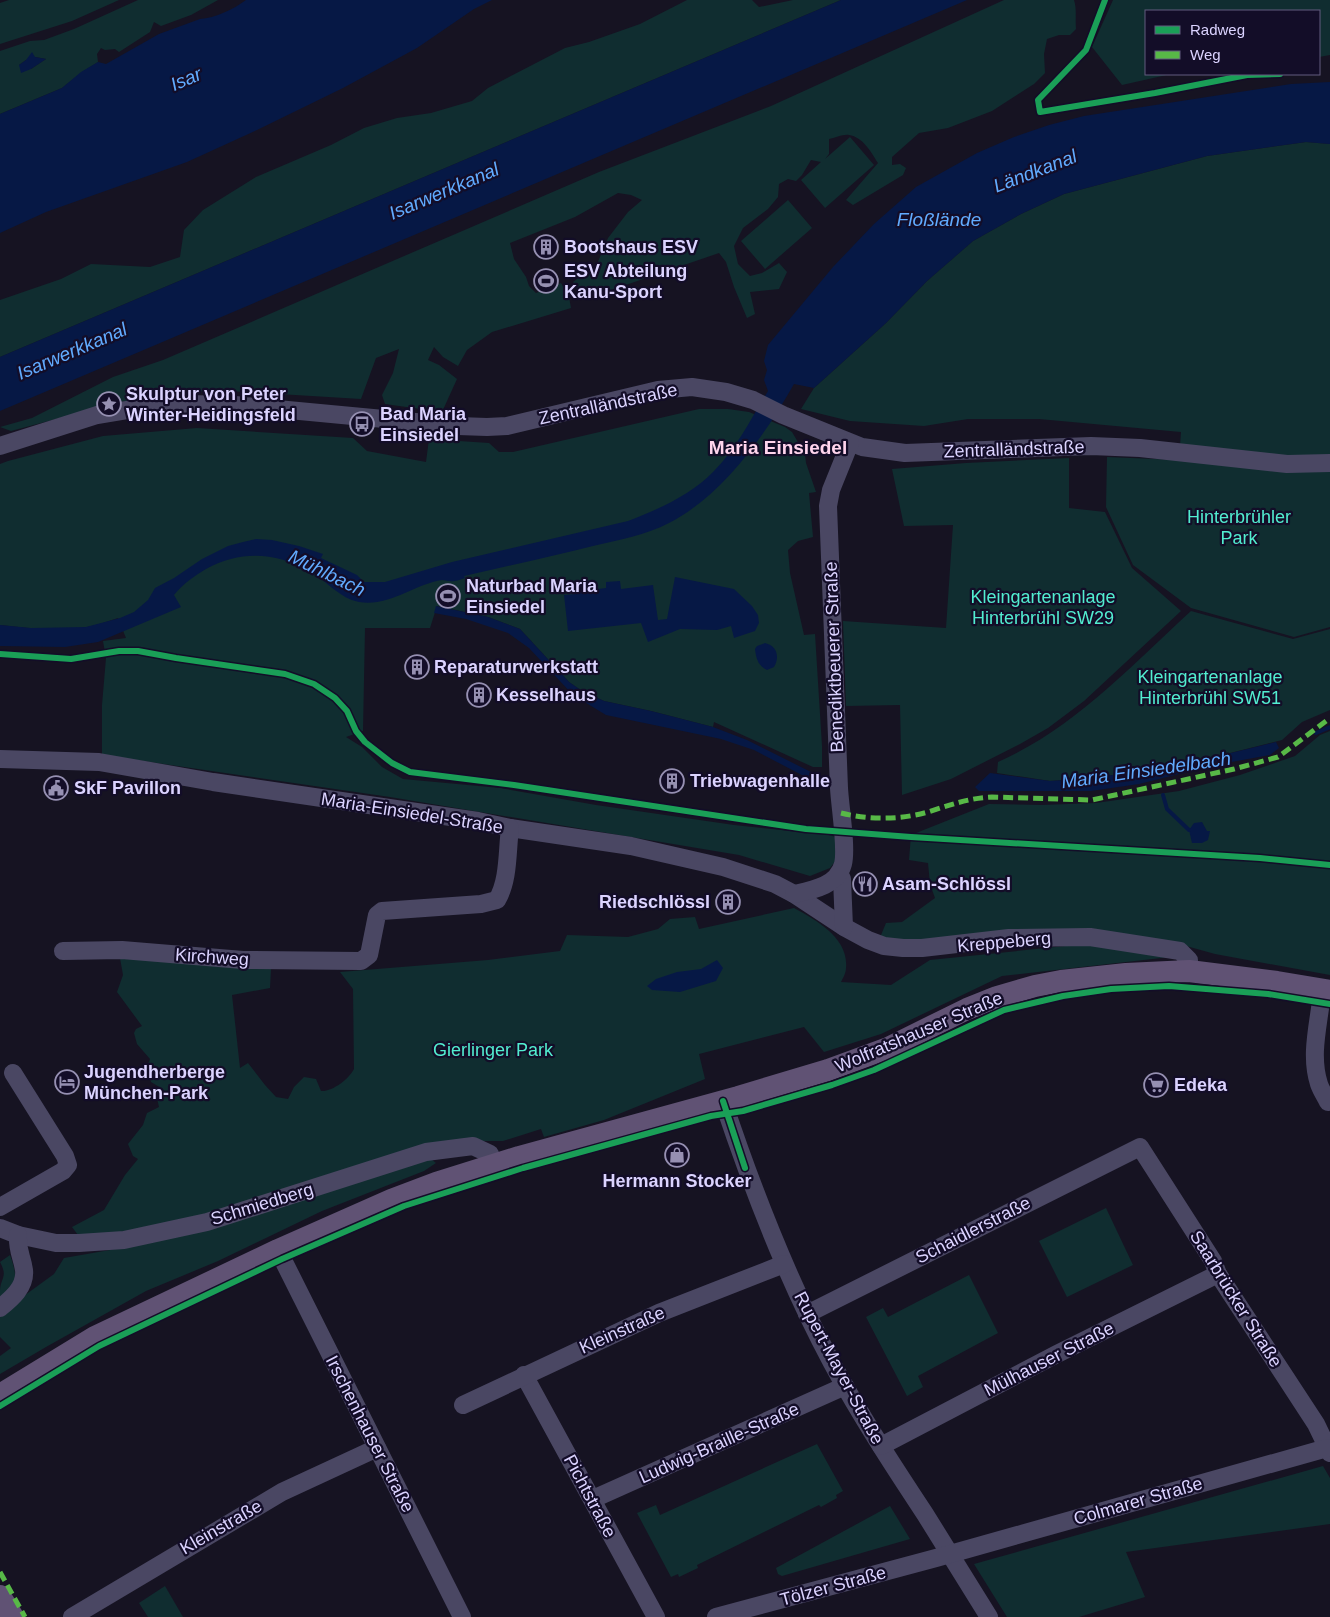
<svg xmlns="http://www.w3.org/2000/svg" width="1330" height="1617" font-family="Helvetica,sans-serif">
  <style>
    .green { fill: #102d30; fill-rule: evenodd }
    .water { fill: #061845 }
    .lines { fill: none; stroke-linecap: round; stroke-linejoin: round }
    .stream { stroke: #061845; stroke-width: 4 }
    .minor { stroke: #4a4763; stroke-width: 18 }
    .major { stroke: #605274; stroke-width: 22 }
    .quiet { stroke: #58b947; stroke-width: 5; stroke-dasharray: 10 5; stroke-linecap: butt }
    .cycleway-casing { stroke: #130d28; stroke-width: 9 }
    .cycleway { stroke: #1a9f57; stroke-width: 6 }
    .labels { text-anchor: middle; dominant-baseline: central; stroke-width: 4.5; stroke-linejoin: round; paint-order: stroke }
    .poi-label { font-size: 18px; font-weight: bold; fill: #dbd3ff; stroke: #130d28; text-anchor: start }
    .street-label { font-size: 18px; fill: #dbd3ff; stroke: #130d28 }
    .park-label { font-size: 18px; fill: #52edd0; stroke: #130d28 }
    .water-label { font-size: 19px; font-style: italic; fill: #61abff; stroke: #130d28 }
    .neighbourhood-label { font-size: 19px; font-weight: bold; fill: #ffd5ed; stroke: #130d28 }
  </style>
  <rect width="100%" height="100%" fill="#161322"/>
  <g class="green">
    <polygon points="9,0 119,0 72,21 0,44 0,3"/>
    <path d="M138 0H218L191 15 161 26 154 22 150 32 119 52 115 49 105 50 101 48 97 54 98 62 81 73 62 88 0 114V51L30 41 44 40 74 29ZM35 57 46 59 31 69 19 65 26 60Z"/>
    <polygon points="687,0 752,0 759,7 793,0 841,0 0,357 0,300 61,279 91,264 150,267 180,257 184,230 203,210 256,177 331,145 364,128 397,118 431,113 472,101 488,88 565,48 589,42 640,24"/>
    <path d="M1004 0H1074C1077 9 1075 20 1076 29L1070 35H1059L1047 39 1044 54 1045 73 1034 84 992 111 948 128 919 133 892 157V165L900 164 906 168 903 175 853 205 846 200 878 163C871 152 863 137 849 135 843 134 835 138 829 139V154L825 159 850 137 874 165 825 208 801 180 821 162 811 160 802 175 796 181 788 179 779 184 778 197 768 209 743 228 734 246 738 264 750 276 762 273 779 263 787 272 779 289 750 292 755 314 747 318 734 287 726 262 719 253 582 300 573 282 597 264 608 238 628 212 642 200 631 195 618 193 575 217 510 243 514 259 526 277 529 286 536 293 561 283 569 297 571 308 492 332 467 350 458 366 443 357 434 347 428 360 439 365 457 379 442 412 385 404 382 395 393 373 399 349 376 358 361 399 212 390 120 402 11 431 0 427 32 418 113 377 163 360 599 172 771 106Z"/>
    <polygon points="1113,0 1330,0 1330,55 1319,57 1319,11 1146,11 1146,74 1171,74 1122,85 1092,47"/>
    <polygon points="1306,142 1330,144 1330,627 1294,637 1191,608 1133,565 1106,507 1107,457 1179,460 1181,432 1039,419 968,419 924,426 850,421 801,409 814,388 886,323 927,281 973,241 1021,214 1064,194 1207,156"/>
    <polygon points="788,200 812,228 765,269 741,241"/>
    <path d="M699 409H728L749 412 785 427 792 432 805 454 806 463 816 492 809 493 813 537 798 541 788 550 790 573 804 635 815 634 822 746V767H813L714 722 713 727 651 711 604 701 582 691 569 682 520 629 488 617 437 606 430 628H365L363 731 346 737 362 747 382 767 403 779 500 788 596 805 734 825 829 835 836 837 837 859 830 868 810 876 739 855 390 797 102 755V705L106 658 103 641 126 638 118 618C108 621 98 625 87 627 59 632 28 628 0 625V464L8 461 103 436 197 428 353 438 367 451 426 462 429 439 489 443 499 452H513Z"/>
    <polygon points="1069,458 1069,508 1105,512 1132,568 1181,611 1084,701 1048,728 1020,744 951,779 902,795 900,705 846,706 843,621 946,628 953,525 904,526 892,469 966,463"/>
    <path d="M1191 611 1293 639 1330 629V710L1302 722 1282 740 1202 760 1095 778 1050 781 997 773 998 762C1073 729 1131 666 1191 611Z"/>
    <polygon points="1330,731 1330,975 1215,954 1179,944 923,943 879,940 886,923 902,922 935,898 930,884 928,863 909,860 911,835 989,804 1042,805 1096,803 1179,791 1240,775 1295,756 1320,735"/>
    <path d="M794 908C816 920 849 938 846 968 846 973 843 978 841 982L891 985 930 960 1085 944 1170 957 1002 976 881 1034 824 1052 804 1027 699 1054 705 1079 604 1120 544 1137 541 1129 503 1141H470C341 1177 213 1221 81 1239L72 1227 104 1210 125 1175 138 1159 133 1156 128 1144 143 1125 147 1113 159 1107 157 1098 161 1088 151 1082 147 1071 150 1069 148 1064 150 1059 137 1044 134 1033 136 1029 142 1026 117 992 123 975 120 958 271 969 270 988 232 995 240 1068 248 1063 265 1085 276 1097 288 1099 294 1087 304 1077 316 1079 321 1091C332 1092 349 1079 354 1069L353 989 340 972 488 960 560 951 567 935 628 937 658 929 670 919 695 917 699 929Z"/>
    <polygon points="431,1159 436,1163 424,1171 322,1211 218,1261 146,1291 46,1347 0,1374 0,1356 11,1348 0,1337 0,1317 21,1298 54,1274 64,1258 110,1250 221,1224"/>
    <polygon points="1106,1208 1133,1265 1067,1297 1039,1241"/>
    <path d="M10 1255C19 1279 16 1284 0 1303 0 1298 0 1294 0 1290 1 1277 8 1277 0 1262Z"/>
    <polygon points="969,1275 998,1333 918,1376 923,1387 907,1396 866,1317 883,1308 888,1317"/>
    <polygon points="817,1444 843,1491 836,1495 837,1498 821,1507 819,1505 697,1565 698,1568 679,1577 678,1574 671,1577 637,1513 656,1505 660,1515"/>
    <polygon points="1323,1466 1330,1478 1330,1524 1126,1552 1145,1597 1079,1617 1007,1617 974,1564"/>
    <polygon points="890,1506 910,1539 782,1576 778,1574 776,1568"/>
    <polygon points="165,1586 183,1617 148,1617 139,1603"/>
  </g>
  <g class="water">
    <path d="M246 0H492L474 9 417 48 343 88 257 130 187 162 46 212 0 233V114L62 88 81 72 98 62 106 64 159 34 200 19C215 18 234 9 246 0Z"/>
    <polygon points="841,0 967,0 0,411 0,357"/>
    <polygon points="32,52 35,57 46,59 31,69 21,73 19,65 26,60"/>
    <path d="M1330 82V144L1306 142 1207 156 1064 194 1021 214 973 241 927 281 886 323 814 388 794 384C766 434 722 496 669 523 646 535 619 540 593 546 550 557 507 566 464 576L465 578C461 579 457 581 454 581 450 582 446 580 442 580 415 584 389 607 359 602 339 598 327 581 311 572 275 552 242 550 206 569 194 576 183 584 174 595L181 607 98 642 65 647 0 646V625L31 628 86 627 120 618 134 612 148 600 155 588 174 578 202 559 228 546 243 542 256 539 272 540 299 546 323 554 321 558 357 575 364 582H385L452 562 628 521C659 509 691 495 714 471 737 448 752 417 768 391L764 380 767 370 764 361 768 345 833 267 874 224 916 187 977 153 1014 137 1049 125 1084 116 1291 84Z"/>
    <polygon points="675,577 734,589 752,606 758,615 759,623 755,631 734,638 731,626 717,630 680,629 648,642 641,623 568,631 564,595 577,594 576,585 589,584 590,590 606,588 606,582 620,581 621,589 653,585 658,620 667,619"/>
    <polygon points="436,606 488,617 520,629 569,682 582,691 604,701 651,711 713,727 747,740 819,776 835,778 834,786 819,784 754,750 721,739 606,715 573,695 529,648 508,633 466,619 434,613"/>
    <path d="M765 643C777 646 780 657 774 667L767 670C758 666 756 658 755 649L757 646Z"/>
    <polygon points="1276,742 1279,748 1270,755 1215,765 1139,784 1091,791 979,791 975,787 990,773 1050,781 1095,778 1202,760"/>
    <polygon points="1202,822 1207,831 1210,831 1208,840 1202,843 1192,843 1189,830 1194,823"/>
    <polygon points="717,960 723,968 716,981 680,992 652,990 647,986 656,979 677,972 701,969"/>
  </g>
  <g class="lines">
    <g class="stream">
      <polyline points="1316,733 1330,727"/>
      <polyline points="1163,795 1167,809 1189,830"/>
    </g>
    <g class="minor">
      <polyline points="0,446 97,415 139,408 186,404 235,405 458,426 487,427 507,426 658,390 692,387 726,392 753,400 783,415 862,447 905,453 1091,446 1140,448 1287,464 1330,463"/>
      <polyline points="0,759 99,762 213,782 478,821 510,828 631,846 723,867 775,884 794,894 844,927 868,940 884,946 903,948 922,948 1009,938 1090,937 1180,951 1189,960 1189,971"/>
      <polyline points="839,873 842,879 844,927"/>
      <path d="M794 894C813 890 837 886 843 864 847 848 840 807 839 788 836 694 832 600 828 506L831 490 850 443"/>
      <path d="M63 951 122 950 243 960 361 961 369 955 377 915 382 911 481 904 497 900C509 880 507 851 510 828"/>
      <path d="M1322 990C1320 1021 1309 1053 1319 1084 1321 1090 1325 1096 1328 1102"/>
      <path d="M723 1101C753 1191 787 1279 832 1363 860 1415 892 1464 925 1514 946 1548 968 1583 989 1617"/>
      <polyline points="0,1207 63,1171 68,1165 65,1156 13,1073"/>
      <polyline points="0,1228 18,1235 56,1243 79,1243 124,1240 207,1222 426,1152 473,1146 490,1154 494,1164"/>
      <polyline points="278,1250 462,1617"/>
      <path d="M0 1308C11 1299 26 1287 24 1270 22 1256 17 1251 18 1235"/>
      <polyline points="807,1314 1140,1147 1213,1261 1218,1274 1316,1424 1330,1453"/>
      <polyline points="524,1375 656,1617"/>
      <polyline points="463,1405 659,1313 784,1264"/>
      <polyline points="881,1446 1057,1354 1218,1274"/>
      <polyline points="593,1499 845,1386"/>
      <polyline points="72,1617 282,1492 377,1448"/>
      <polyline points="716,1617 936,1558 1327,1448"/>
    </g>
    <g class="major">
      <polyline points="0,1395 95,1337 278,1250 391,1200 436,1183 519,1157 738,1097 828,1070 888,1048 967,1009 997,997 1035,986 1061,981 1126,974 1189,971 1277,982 1330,991"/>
      <polyline points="0,1596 13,1617"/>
    </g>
    <g class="quiet">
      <path d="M841 813C869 820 900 820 928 812 950 805 969 798 992 797L1092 800 1234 769 1278 757 1330 718"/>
      <polyline points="0,1572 25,1617"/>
    </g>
    <g class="cycleway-casing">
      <g id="cycleway">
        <polyline points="1105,0 1086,50 1038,100 1040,112 1155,93 1247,75 1280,74"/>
        <polyline points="0,654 71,659 119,651 138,651 176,658 285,674 314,684 335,698 347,711 356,731 365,742 392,763 410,772 514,785 806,829 911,837 1260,858 1330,865"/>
        <polyline points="723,1101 745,1168"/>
        <polyline points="0,1406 99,1346 282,1259 404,1206 523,1168 711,1116 743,1111 832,1085 874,1070 1004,1010 1063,996 1111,989 1169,986 1268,994 1330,1004"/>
      </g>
    </g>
    <use href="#cycleway" class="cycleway"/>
  </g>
  <defs>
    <g id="building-ring" transform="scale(1.25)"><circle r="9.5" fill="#130d28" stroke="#9690b2" stroke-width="1.5"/><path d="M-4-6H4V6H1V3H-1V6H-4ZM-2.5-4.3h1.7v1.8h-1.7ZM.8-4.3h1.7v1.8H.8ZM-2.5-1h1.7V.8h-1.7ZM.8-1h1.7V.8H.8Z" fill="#9690b2"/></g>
    <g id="stadium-ring" transform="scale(1.25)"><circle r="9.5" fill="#130d28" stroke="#9690b2" stroke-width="1.5"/><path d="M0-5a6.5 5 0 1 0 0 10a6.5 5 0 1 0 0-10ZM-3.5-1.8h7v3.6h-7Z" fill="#9690b2"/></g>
    <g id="sight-ring" transform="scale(1.25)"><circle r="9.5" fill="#130d28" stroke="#9690b2" stroke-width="1.5"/><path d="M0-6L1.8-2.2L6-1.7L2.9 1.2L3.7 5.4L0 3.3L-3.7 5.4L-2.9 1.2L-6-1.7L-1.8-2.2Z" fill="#9690b2"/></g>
    <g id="bus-ring" transform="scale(1.25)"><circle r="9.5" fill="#130d28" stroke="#9690b2" stroke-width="1.5"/><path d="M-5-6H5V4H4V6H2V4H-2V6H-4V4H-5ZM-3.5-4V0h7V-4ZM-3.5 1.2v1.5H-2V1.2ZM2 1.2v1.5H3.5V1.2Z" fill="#9690b2"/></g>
    <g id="civic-ring" transform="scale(1.25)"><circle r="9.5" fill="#130d28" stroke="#9690b2" stroke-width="1.5"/><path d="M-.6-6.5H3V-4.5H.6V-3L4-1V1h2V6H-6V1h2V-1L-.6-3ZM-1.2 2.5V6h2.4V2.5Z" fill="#9690b2"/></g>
    <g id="restaurant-ring" transform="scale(1.25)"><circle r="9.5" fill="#130d28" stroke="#9690b2" stroke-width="1.5"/><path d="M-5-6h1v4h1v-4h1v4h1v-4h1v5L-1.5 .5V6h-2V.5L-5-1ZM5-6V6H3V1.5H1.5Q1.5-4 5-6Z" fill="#9690b2"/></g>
    <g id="hotel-ring" transform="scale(1.25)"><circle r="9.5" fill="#130d28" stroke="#9690b2" stroke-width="1.5"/><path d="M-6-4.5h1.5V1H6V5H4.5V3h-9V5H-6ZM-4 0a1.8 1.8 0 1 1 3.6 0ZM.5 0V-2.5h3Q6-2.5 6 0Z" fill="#9690b2"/></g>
    <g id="supermarket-ring" transform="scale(1.25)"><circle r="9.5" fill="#130d28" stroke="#9690b2" stroke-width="1.5"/><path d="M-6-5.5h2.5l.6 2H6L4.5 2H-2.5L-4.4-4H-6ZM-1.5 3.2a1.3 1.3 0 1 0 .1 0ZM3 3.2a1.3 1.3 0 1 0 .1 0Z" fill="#9690b2"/></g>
    <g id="shop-ring" transform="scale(1.25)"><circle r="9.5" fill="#130d28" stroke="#9690b2" stroke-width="1.5"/><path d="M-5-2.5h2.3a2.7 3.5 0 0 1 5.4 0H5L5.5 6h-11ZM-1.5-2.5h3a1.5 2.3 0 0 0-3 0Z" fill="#9690b2"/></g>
  </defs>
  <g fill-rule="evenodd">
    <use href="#building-ring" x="546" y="247"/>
    <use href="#stadium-ring" x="546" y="281"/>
    <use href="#sight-ring" x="109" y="404"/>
    <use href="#bus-ring" x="362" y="424"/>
    <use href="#stadium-ring" x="448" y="596"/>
    <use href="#building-ring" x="417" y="667"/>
    <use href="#building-ring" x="479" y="695"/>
    <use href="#building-ring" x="672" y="781"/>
    <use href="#civic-ring" x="56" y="788"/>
    <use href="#restaurant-ring" x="865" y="884"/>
    <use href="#building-ring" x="728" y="902"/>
    <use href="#hotel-ring" x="67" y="1082"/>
    <use href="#supermarket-ring" x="1156" y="1085"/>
    <use href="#shop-ring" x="677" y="1155"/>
  </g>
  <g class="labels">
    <g class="poi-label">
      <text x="564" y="247">Bootshaus ESV</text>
      <text x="564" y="271">ESV Abteilung<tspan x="564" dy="21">Kanu-Sport</tspan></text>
      <text x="126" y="394">Skulptur von Peter<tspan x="126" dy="21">Winter-Heidingsfeld</tspan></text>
      <text x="380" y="414">Bad Maria<tspan x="380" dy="21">Einsiedel</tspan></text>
      <text x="466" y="586">Naturbad Maria<tspan x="466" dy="21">Einsiedel</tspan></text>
      <text x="434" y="667">Reparaturwerkstatt</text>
      <text x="496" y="695">Kesselhaus</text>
      <text x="690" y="781">Triebwagenhalle</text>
      <text x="74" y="788">SkF Pavillon</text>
      <text x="882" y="884">Asam-Schlössl</text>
      <text x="710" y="902" text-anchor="end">Riedschlössl</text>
      <text x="84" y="1072">Jugendherberge<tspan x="84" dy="21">München-Park</tspan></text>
      <text x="1174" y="1085">Edeka</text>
      <text x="677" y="1181" text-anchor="middle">Hermann Stocker</text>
    </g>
    <g class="street-label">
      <text transform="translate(608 404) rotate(-12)">Zentralländstraße</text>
      <text transform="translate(1014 449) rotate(-2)">Zentralländstraße</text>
      <text transform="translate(834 657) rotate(-92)">Benediktbeuerer Straße</text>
      <text transform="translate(412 813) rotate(9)">Maria-Einsiedel-Straße</text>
      <text transform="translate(1004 942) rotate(-5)">Kreppeberg</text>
      <text transform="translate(212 957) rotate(4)">Kirchweg</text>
      <text transform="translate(919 1032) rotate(-23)">Wolfratshauser Straße</text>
      <text transform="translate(262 1204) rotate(-17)">Schmiedberg</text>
      <text transform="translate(973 1230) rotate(-27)">Schaidlerstraße</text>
      <text transform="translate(1236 1299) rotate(58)">Saarbrücker Straße</text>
      <text transform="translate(622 1330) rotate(-24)">Kleinstraße</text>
      <text transform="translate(1049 1359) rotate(-27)">Mülhauser Straße</text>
      <text transform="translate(839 1368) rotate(62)">Rupert-Mayer-Straße</text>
      <text transform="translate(370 1434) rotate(63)">Irschenhauser Straße</text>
      <text transform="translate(719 1443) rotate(-24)">Ludwig-Braille-Straße</text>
      <text transform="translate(590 1496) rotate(62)">Pichtstraße</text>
      <text transform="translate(1138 1501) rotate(-16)">Colmarer Straße</text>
      <text transform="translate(221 1527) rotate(-30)">Kleinstraße</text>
      <text transform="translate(833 1586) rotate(-15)">Tölzer Straße</text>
    </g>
    <g class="park-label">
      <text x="1239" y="517">Hinterbrühler<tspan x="1239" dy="21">Park</tspan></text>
      <text x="1043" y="597">Kleingartenanlage<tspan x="1043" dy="21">Hinterbrühl SW29</tspan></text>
      <text x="1210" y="677">Kleingartenanlage<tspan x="1210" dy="21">Hinterbrühl SW51</tspan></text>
      <text x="493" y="1050">Gierlinger Park</text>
    </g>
    <g class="water-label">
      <text transform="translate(186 79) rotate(-23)">Isar</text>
      <text transform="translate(1035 171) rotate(-21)">Ländkanal</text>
      <text transform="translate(444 191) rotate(-23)">Isarwerkkanal</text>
      <text x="939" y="219">Floßlände</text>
      <text transform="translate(72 351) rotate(-23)">Isarwerkkanal</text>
      <text transform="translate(327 573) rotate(26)">Mühlbach</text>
      <text transform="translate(1146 770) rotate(-8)">Maria Einsiedelbach</text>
    </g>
    <g class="neighbourhood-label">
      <text x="778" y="447">Maria Einsiedel</text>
    </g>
  </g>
  <rect x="1145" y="10" width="175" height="65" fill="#130d28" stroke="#635c7e"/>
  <rect x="1155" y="26" width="25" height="8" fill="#1a9f57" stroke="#635c7e"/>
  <text x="1190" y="35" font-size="15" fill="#dbd3ff">Radweg</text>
  <rect x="1155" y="51" width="25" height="8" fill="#58b947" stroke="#635c7e"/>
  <text x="1190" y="60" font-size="15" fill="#dbd3ff">Weg</text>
</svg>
